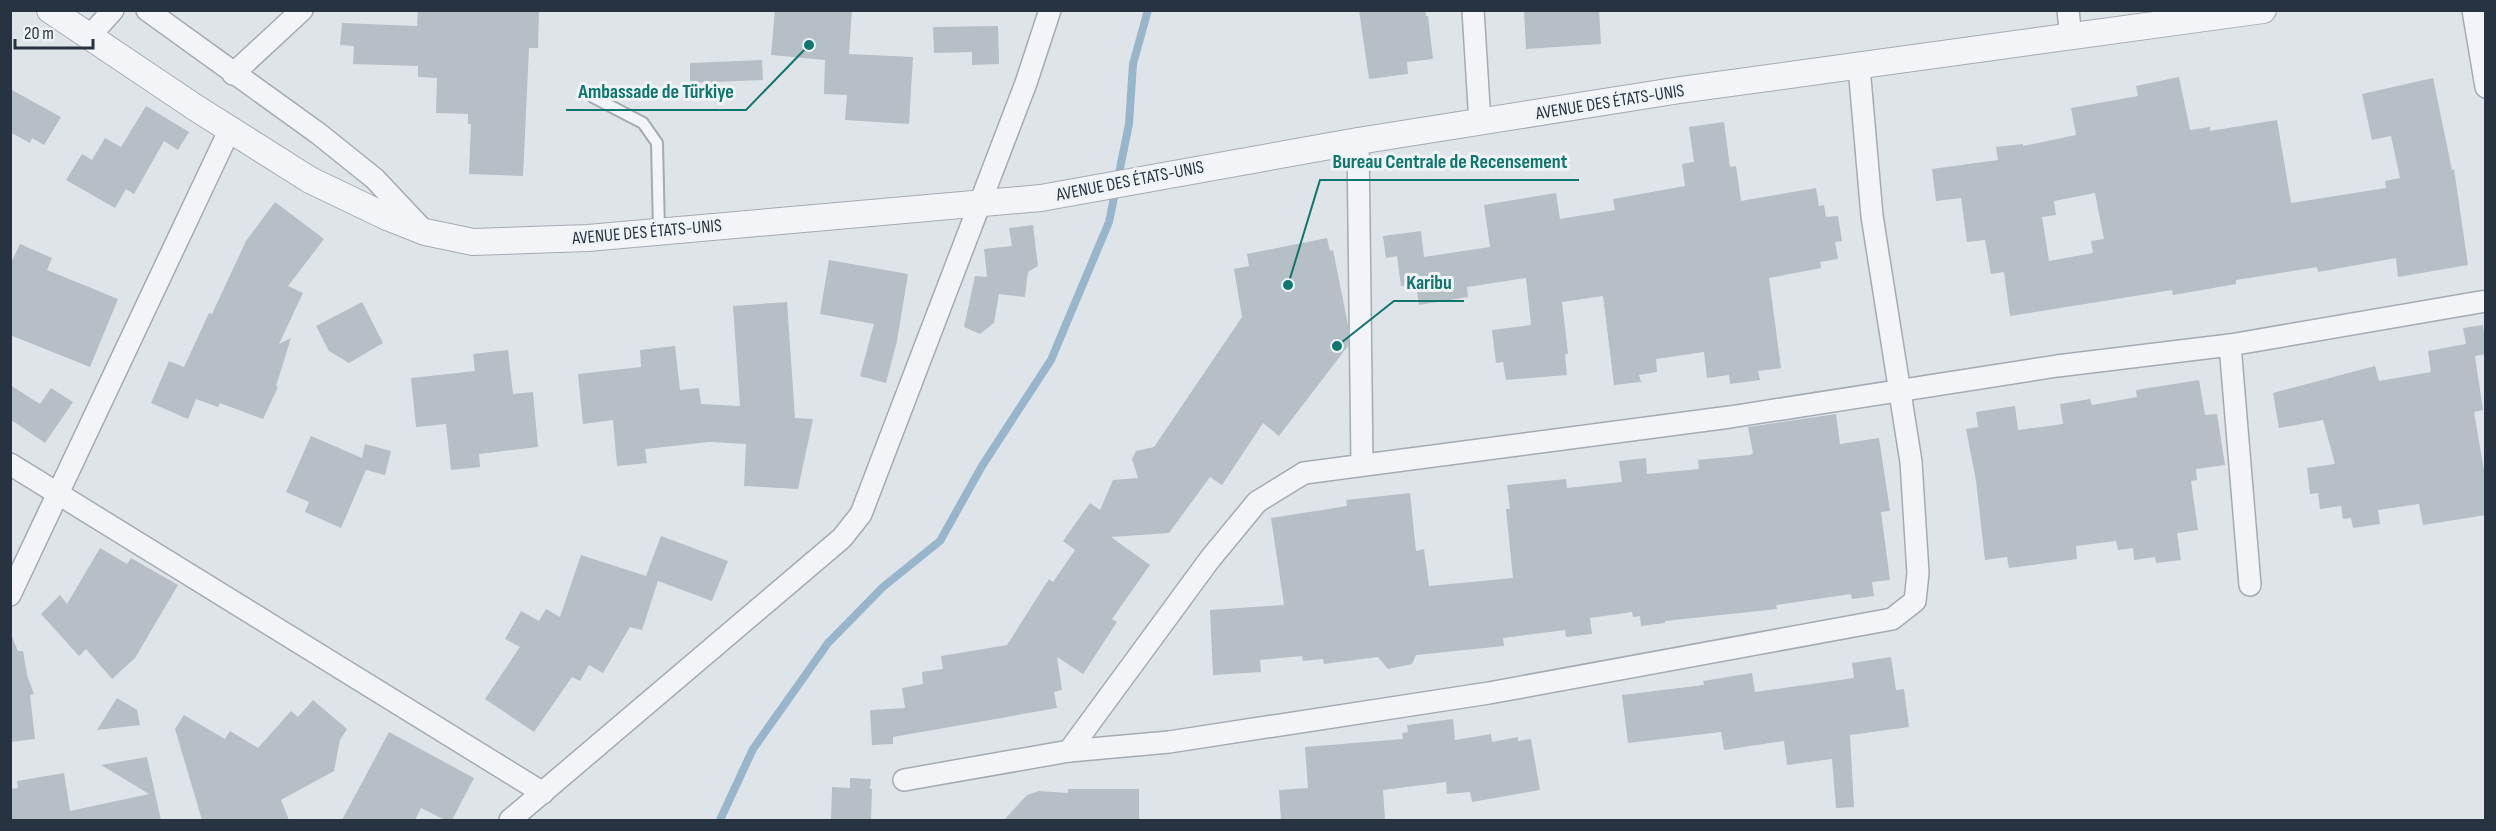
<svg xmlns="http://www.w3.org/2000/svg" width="2496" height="831" font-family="'Sofia Sans Condensed',sans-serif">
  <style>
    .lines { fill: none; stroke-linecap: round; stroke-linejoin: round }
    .stream { stroke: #98b6cb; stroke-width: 8 }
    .building { fill: #b6bec6; fill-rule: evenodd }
    .service-casing { stroke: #a4abb3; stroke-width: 14 }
    .minor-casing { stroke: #a4abb3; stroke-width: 24 }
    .tertiary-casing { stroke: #a4abb3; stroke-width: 28 }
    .service { stroke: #f2f4f7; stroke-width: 10 }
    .minor { stroke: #f2f4f7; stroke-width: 21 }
    .tertiary { stroke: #f2f4f7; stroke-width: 26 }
    .labels { text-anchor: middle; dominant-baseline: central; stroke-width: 6; stroke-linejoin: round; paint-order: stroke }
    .street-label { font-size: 18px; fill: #273341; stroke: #eef3f6 }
    .leader { fill: none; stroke: #0f766e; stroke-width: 2 }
    .callout-dot { fill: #0f766e; stroke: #eef3f6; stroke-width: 2 }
    .callout-label { font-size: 20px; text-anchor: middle; font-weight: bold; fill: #0f766e; stroke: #eef3f6; stroke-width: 6; stroke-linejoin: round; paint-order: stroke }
  </style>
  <rect width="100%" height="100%" fill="#dfe4e9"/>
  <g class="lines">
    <polyline class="stream" points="720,820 753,749 828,643 883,587 940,541 982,466 1051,360 1109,222 1129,124 1133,64 1148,10"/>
  </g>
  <g class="building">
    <polygon points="418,10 539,10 538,48 529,48 523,176 469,174 471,124 468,124 468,114 436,113 437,78 418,77 418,66 353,64 354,46 340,45 342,23 417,26"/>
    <polygon points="775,10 852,10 849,54 913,57 909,124 845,120 847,95 824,94 825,60 771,55"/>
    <polygon points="1359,10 1425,10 1426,16 1428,16 1433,59 1407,62 1408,74 1369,79"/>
    <polygon points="1524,10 1599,10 1601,44 1526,49"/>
    <polygon points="998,26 999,64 972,65 972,52 934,53 933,27"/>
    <polygon points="762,60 763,80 690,83 690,63"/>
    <path d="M2179 77 2190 130 2210 127V131L2277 120 2291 203 2386 188 2385 181 2400 178 2391 136 2372 140 2362 94 2433 78 2452 170 2454 169 2468 265 2398 277 2396 258 2318 272 2317 267 2236 280V284L2173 295 2172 290 2010 316 2004 272 1991 274 1985 240 1967 242 1961 198 1936 201 1932 169 1998 160 1996 147 2023 144V146L2076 135 2071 108 2138 96 2136 86ZM2095 193 2104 239 2091 241 2093 253 2049 261 2042 217 2056 215 2054 201Z"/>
    <polygon points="10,89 61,117 44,145 32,138 30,143 10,132"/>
    <polygon points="146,106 189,132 178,150 164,141 134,194 126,189 115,208 66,180 82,154 92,160 105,138 121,147"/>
    <polygon points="1724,122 1730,167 1736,166 1741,201 1816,188 1819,206 1824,205 1826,217 1838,216 1842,241 1835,242 1838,259 1820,262 1821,268 1769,278 1781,368 1758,371 1760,380 1730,384 1729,375 1707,378 1704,352 1656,359 1657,372 1639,375 1641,382 1614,385 1603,296 1562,302 1568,354 1565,354 1567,375 1506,380 1503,362 1496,363 1492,330 1531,325 1526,278 1467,287 1468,297 1419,305 1416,284 1401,286 1397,256 1386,258 1383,236 1421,231 1424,257 1490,247 1484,205 1556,193 1560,219 1615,210 1613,199 1685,186 1682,164 1694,162 1689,127"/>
    <polygon points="275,202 324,239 288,286 303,293 279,344 291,338 276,386 278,387 263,419 220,403 218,407 196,399 188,419 151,403 169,361 184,367 209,313 212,314 246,241"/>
    <polygon points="1033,225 1038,266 1028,272 1025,297 999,294 994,323 980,334 964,327 975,276 987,277 984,249 1012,246 1009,228"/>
    <polygon points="1327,238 1330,251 1333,250 1348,325 1348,346 1279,436 1263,423 1222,485 1210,477 1169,533 1111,537 1150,565 1112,619 1117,622 1083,674 1057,657 1062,690 1054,692 1057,708 893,737 893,744 872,745 870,710 905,708 902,688 923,684 922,672 943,669 941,656 1007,645 1049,579 1053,582 1075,550 1063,541 1090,503 1100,510 1113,480 1138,478 1132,459 1136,451 1154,447 1242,317 1234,269 1249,266 1247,254"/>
    <polygon points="20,244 52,258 47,270 118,299 90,367 10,335 10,265"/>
    <polygon points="829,260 908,274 897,341 886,383 860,376 874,324 820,314"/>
    <polygon points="362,302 383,343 349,363 329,351 316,326"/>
    <polygon points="787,302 795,418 813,419 798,489 744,486 746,444 709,442 645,449 647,463 617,466 613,420 583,424 578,374 641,367 640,350 675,346 680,390 699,388 701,404 740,406 733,306"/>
    <polygon points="2483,325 2486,354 2475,356 2483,410 2474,412 2486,482 2486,515 2423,525 2419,504 2378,510 2380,524 2353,528 2351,518 2343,519 2341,506 2320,509 2318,493 2310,494 2307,468 2335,464 2323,420 2279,428 2273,393 2375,366 2379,381 2431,372 2428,351 2466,344 2463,328"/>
    <polygon points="508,350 513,394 533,392 538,447 479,454 480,467 451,470 446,424 416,427 411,378 475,371 473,354"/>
    <polygon points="2199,380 2205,415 2217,414 2225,465 2196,469 2197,480 2191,481 2198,530 2177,533 2181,560 2156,563 2155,557 2134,560 2133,548 2118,550 2116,541 2076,546 2077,559 2009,568 2007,557 1985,560 1976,481 1966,429 1978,427 1976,412 2015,406 2018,430 2063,424 2060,404 2090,399 2092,405 2137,397 2136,390"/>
    <polygon points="10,385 40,404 51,388 73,402 45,443 10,419"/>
    <polygon points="1836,414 1840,444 1879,438 1890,511 1881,512 1890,580 1872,582 1874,596 1852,599 1851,594 1776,605 1777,609 1665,621 1665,623 1641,626 1640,616 1633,617 1632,612 1590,618 1592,634 1566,637 1565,630 1503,638 1504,646 1416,655 1412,664 1388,669 1378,657 1324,664 1323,659 1303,661 1302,656 1260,660 1261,672 1213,675 1210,610 1284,605 1271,518 1347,506 1346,500 1410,493 1416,551 1424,549 1429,586 1513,578 1506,509 1510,509 1507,485 1566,479 1567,488 1622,482 1619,461 1646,458 1647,474 1699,469 1698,460 1750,455 1753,453 1748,427"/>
    <polygon points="311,436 362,458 365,444 391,451 385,475 366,470 341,528 305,512 309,502 286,492"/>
    <polygon points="661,536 728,561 712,601 658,581 642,630 630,627 603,673 589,665 580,681 572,677 534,732 485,699 520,647 505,639 521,611 539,621 546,609 560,617 581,555 646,576"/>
    <polygon points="100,548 127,564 131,558 178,585 135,658 112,679 86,649 79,656 41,614 60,595 67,604"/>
    <polygon points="12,637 18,651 23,651 27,675 34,694 30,695 35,739 10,742 10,638"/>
    <polygon points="1891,657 1896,690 1904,689 1909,727 1850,735 1854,807 1836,808 1832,759 1787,765 1784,741 1724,750 1721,732 1628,743 1622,695 1704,685 1703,681 1752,673 1755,692 1854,678 1852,663"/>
    <polygon points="117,698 137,710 140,725 97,730"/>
    <polygon points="313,700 347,729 340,740 334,771 281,800 289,820 202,820 175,729 184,715 225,739 230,731 258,748 291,711 298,717"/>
    <polygon points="1453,719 1455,740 1491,734 1492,742 1518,737 1518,741 1531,739 1540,790 1472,802 1470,792 1447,794 1446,782 1383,790 1385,820 1281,820 1279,790 1308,788 1305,747 1403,739 1402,733 1408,732 1407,725"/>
    <polygon points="389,732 474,778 452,820 445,820 421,808 415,820 342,820"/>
    <polygon points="147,757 161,820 10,820 10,789 18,788 17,781 64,773 70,811 149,794 101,765"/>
    <polygon points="850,778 871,779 870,789 872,789 871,820 831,820 832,787 850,788"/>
    <polygon points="1068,789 1139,789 1139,820 1004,820 1027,795 1039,791 1068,793"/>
  </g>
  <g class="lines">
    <g class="service-casing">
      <polyline id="service" points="593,97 643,123 657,143 659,231"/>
    </g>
    <g class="minor-casing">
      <g id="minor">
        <polyline points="147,10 319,134 375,179 423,230"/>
        <polyline points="1473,10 1480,123"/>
        <polyline points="2068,10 2071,38"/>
        <polyline points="2473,10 2486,87"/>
        <polyline points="89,37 113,10"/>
        <polyline points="233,74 302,10"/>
        <polyline points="1358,141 1362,464"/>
        <polyline points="2230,345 2250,585"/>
        <polyline points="10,464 543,793"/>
        <polyline points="10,595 230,129"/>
        <polyline points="1069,751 1210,559 1257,502 1304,473 1730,417 2057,366 2230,345 2486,301"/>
        <polyline points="904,780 1069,751 1169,742 1489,693 1892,619 1915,601 1918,573 1911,462 1872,216 1859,67"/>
        <polyline points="510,820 842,538 861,514 1026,83 1050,10"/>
      </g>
    </g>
    <g class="tertiary-casing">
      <polyline id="tertiary" points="50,10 196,108 310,180 387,217 425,232 473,242 588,238 1041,198 1358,141 1680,90 2263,10"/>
    </g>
    <use href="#service" class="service"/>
    <use href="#minor" class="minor"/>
    <use href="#tertiary" class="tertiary"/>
  </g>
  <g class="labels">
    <g class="street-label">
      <text transform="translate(1610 102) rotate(-9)">AVENUE DES ÉTATS-UNIS</text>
      <text transform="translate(1130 181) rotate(-11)">AVENUE DES ÉTATS-UNIS</text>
      <text transform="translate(647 232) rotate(-5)">AVENUE DES ÉTATS-UNIS</text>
    </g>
  </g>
  <path class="leader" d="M809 45L746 110H566M1288 285L1320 180H1579M1337 346L1394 301H1464"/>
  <g class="callout-dot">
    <circle cx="809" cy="45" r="6"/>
    <circle cx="1288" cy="285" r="6"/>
    <circle cx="1337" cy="346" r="6"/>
  </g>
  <g class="callout-label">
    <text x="656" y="98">Ambassade de Türkiye</text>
    <text x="1450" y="168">Bureau Centrale de Recensement</text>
    <text x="1429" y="289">Karibu</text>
  </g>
  <rect width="2496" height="831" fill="none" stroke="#273341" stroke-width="24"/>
  <path d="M15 39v9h78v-9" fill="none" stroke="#273341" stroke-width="3"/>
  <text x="24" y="39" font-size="18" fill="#273341" stroke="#eef3f6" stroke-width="4.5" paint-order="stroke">20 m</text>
</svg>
